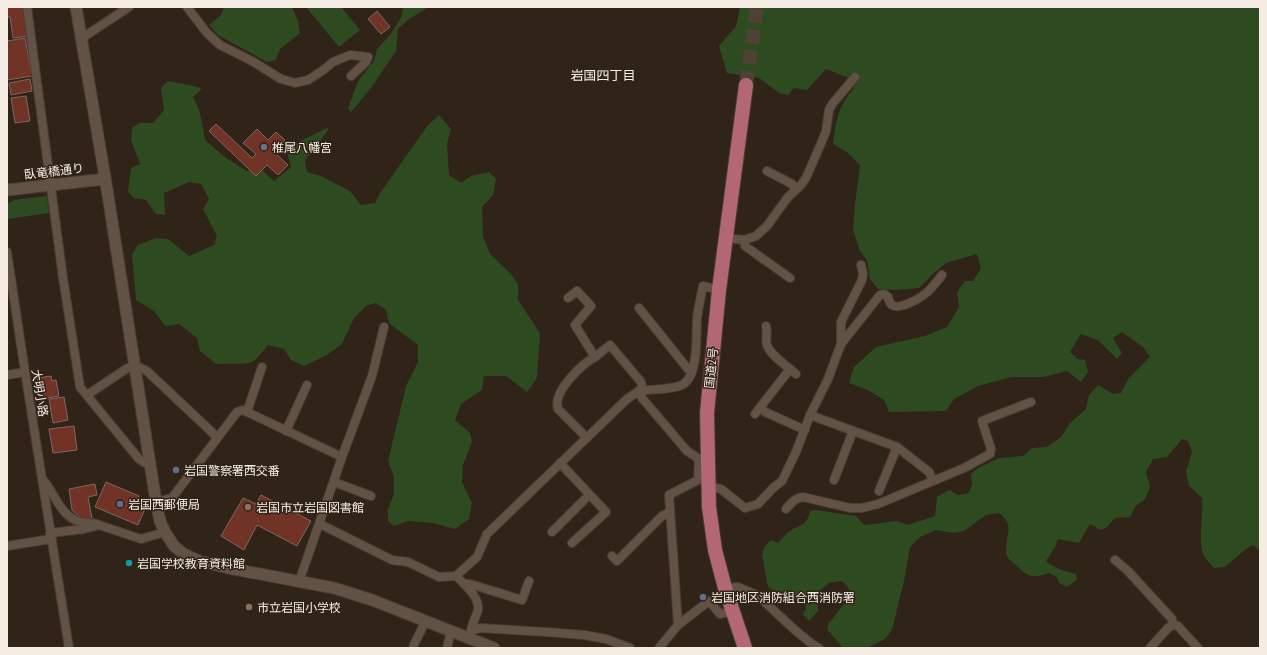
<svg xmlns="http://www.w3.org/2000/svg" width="1267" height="655" font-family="'PT Sans Narrow','Noto Sans JP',sans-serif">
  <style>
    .green { fill: #2e4a20 }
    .building { fill: #713326; stroke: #7d6761 }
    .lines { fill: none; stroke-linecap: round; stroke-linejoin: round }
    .highway-tunnel { stroke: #4e4136; stroke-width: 14; stroke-dasharray: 14 7; stroke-linecap: butt }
    .street-casing { stroke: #493d34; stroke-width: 10 }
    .secondary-casing { stroke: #493d34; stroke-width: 13 }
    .highway-casing { stroke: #493d34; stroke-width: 16 }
    .street { stroke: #625245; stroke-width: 8 }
    .secondary { stroke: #625245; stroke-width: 11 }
    .highway { stroke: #b36774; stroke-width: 14 }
    .worship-dot { fill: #6b7280; stroke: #302317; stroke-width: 1.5 }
    .service-dot { fill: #5c6f8a; stroke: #302317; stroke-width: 1.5 }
    .education-dot { fill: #8d6e63; stroke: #302317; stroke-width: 1.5 }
    .culture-dot { fill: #0f9aa8; stroke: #302317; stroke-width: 1.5 }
    .labels { text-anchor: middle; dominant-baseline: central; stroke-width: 3; stroke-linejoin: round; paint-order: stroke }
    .poi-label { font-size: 12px; fill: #f5ece4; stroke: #302317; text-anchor: start }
    .street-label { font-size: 12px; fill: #f5ece4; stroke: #302317 }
    .neighbourhood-label { font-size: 13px; fill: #f5ece4; stroke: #302317 }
  </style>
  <rect width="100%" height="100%" fill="#302317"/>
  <g class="green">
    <polygon points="224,7 292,7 298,21 300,33 280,49 276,60 267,62 218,35 209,25 221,15"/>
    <polygon points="306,7 341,7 360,30 339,47"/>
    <polygon points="403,7 429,7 409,19 398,29 396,51 371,88 351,112 348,108 358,81 374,61 377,49 390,35 401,18"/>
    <path d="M740 7H1260V551L1253 545 1246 549 1225 567 1214 568C1211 564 1206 560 1204 556 1197 540 1204 516 1202 498L1189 486 1186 472 1192 452 1188 441 1182 439 1167 457 1153 459 1146 472 1150 487 1145 499 1135 507 1130 517 1115 518 1107 527 1101 530 1090 524 1079 543 1058 539 1055 547 1046 561C1057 570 1063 570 1076 574L1077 580 1067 587 1059 583 1057 577 1049 573C1033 578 1028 578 1016 565 1013 563 1009 560 1007 556 1002 539 1018 527 999 513L986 515 964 531 954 533 936 530 920 537 910 547 905 577 892 630 885 639 867 648H843L827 629 829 623 850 596 848 587 842 581 829 583 812 597 818 605V611L809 621 803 614 806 609 805 603 800 601 785 598 769 588 767 583 762 555 765 546 771 540 778 543C782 539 785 534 790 531 801 524 807 526 810 511L816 510 856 516 864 525 897 521 908 525 935 516 937 497 949 490 958 495 969 493 972 484 971 474 978 468 999 458 1023 456 1032 448 1047 447 1061 437 1070 423 1086 409 1089 395 1098 385 1113 394 1121 393 1128 379 1150 357 1143 347 1122 332 1113 338 1122 353 1117 359 1098 340 1081 334 1070 352 1078 359 1085 360 1088 372 1081 382 1067 371 1043 377H1012L978 386 954 399 946 411 889 412 884 400 868 390 849 383 854 367 876 347 925 336 947 327 959 307 957 292 965 281H973L981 268 977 254 946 263 935 272 919 288 896 290 878 289 870 279 867 261 859 249 853 229 855 204 860 165 848 153 833 144C836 121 838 106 854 88L849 78 826 69 807 90 794 88 788 95 779 93 759 78 727 73 719 46 736 26 740 9Z"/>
    <path d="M168 81C180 84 191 84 202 89L193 97 198 107 201 118 205 140 226 158 247 171 261 169 274 181 291 167 286 148 329 127 327 132 305 160 307 172 321 176 350 191 361 205 375 203 380 193 428 125 439 115 451 129 447 144 449 175 461 183 471 176 489 172 496 179 493 195 482 207 483 236 490 254 511 274 518 284V300L540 333 537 378 527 392 506 376H484L482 390 461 404 455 420 470 433 472 442 463 465 462 482 472 503 469 519 455 529 433 523 408 521 394 526 388 521V509L394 494V477L388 461 406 386 418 362V345L389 323 386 310 376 303 366 306 354 318 342 344 327 355 304 366 291 360 284 349 268 345C264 349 258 359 252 362 245 365 225 363 216 364L200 351 197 338 179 324 165 326 154 311 136 300 132 254 138 245 156 238 168 239 189 256 214 245 217 236 203 209 209 199 201 184 189 182 164 193 165 215 156 214 146 200 134 198 128 192 131 168 140 164 131 140 132 128 139 123H153L164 110 161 88Z"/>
    <polygon points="47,196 49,213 8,219 7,204 14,200"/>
  </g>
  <g class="building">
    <polygon points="7,7 24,7 29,36 13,38 10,17 7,17"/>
    <polygon points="377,11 390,27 381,34 368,19"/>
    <polygon points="25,38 32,76 7,80 7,41"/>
    <polygon points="30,79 32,91 11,95 9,83"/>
    <polygon points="26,96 30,121 15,123 11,98"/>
    <polygon points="216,124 252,158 256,154 243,143 257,129 268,140 276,132 285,140 274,152 288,165 278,175 267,165 256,176 209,131"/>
    <polygon points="51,376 52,381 56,380 59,396 41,399 37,378"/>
    <polygon points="64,397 68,420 53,423 49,399"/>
    <polygon points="74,426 77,450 53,453 49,429"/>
    <polygon points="106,482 139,496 135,505 145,509 138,525 95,507"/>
    <polygon points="95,484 97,495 88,497 92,518 83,520 72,510 69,489"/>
    <polygon points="261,495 311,521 297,546 257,525 244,550 221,536 243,498 256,504"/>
  </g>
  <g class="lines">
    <polyline class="highway-tunnel" points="746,85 757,7"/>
    <g class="street-casing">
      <g id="street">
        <polyline points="27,7 63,278 80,387 139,459 147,464 150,464"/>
        <polyline points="187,7 207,33 220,45 252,61 281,79 295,83 308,80 322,71 333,62 350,55 368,57 366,62 351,76"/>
        <polyline points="82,38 129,7"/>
        <polyline points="767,171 792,184 796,189"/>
        <polyline points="726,238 744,240 756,236 767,226 788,197 801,185 806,178 823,139 826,131 829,110 833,103 855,77"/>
        <polyline points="744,240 745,246 790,278"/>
        <polyline points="7,252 25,372 69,648"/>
        <polyline points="568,298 577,291 591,306 575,325 595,357 610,345 641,382 643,391"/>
        <polyline points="639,308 688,369 692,371"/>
        <path d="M766 326C768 332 765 339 767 345 770 355 788 367 796 374"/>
        <path d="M841 344 880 295 884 294 888 297C889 300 889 303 892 305 899 310 919 299 925 294 932 289 937 281 942 275"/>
        <polyline points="7,375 25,372"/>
        <path d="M639 391C651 389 671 390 682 385 699 376 696 336 697 319 698 308 701 297 703 286L719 290"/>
        <polyline points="87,395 126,369 135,365 147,371 217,437"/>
        <polyline points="761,408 765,412 805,430"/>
        <polyline points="247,412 262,367"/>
        <polyline points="755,414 790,369"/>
        <polyline points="810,415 828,379 841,344 841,322 862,280 863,274 861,265"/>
        <polyline points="286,431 307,385"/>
        <path d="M587 438 558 409C552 392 582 364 595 357"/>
        <polyline points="560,463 606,512 572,543"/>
        <path d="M43 480C54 492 59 512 75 520 81 523 90 523 97 524"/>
        <polyline points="834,480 853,431"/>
        <polyline points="334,482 371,496"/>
        <polyline points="708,486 721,489 745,508 758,504 774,487 782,481 796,452 810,415 897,447 929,472 933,480"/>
        <polyline points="879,491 897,447"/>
        <polyline points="156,502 172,498 237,412 243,410 342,457"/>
        <path d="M786 509C791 503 795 498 803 497L850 508H862L878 504 964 468 990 454 991 449 982 421 1031 402"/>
        <polyline points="320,524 392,560 408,562 439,577 456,576 477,557 487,534 627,399 639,391 642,398 687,451 699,459 707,462"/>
        <polyline points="552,532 589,495"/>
        <polyline points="50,533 84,529 99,525 141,539 165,532"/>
        <polyline points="7,546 51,539"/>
        <polyline points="612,556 617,561 662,516 670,512"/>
        <polyline points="1115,560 1128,571 1172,619 1173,625"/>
        <path d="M456 576C464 584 480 597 478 610 476 617 472 623 471 631"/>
        <polyline points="299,582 342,457 372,376 384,327"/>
        <polyline points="465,584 470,584 522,600 529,581"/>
        <polyline points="725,588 738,587 757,595 796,631 812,644 819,648"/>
        <polyline points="678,625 669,495 698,480 699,459"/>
        <polyline points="1173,625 1178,626 1198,648"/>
        <polyline points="467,638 471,631 480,628 547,632 584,635 606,639 630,648"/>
        <path d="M413 648C416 638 422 631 425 621"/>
        <polyline points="447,648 451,631"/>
        <polyline points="659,648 678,625 709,601 720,614 733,611"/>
        <polyline points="1150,648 1168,628 1173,625"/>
      </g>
    </g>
    <g class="secondary-casing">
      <g id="secondary">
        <polyline points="76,7 107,189 156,502 160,521 165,532 174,546 184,554 199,561 228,568 334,588 372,600 494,648"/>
        <polyline points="7,190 105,179"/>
      </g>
    </g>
    <g class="highway-casing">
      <polyline id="highway" points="745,648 725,588 715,550 709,507 707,413 719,290 746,85"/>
    </g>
    <use href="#street" class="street"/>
    <use href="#secondary" class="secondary"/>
    <use href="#highway" class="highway"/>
  </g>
  <circle class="worship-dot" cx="264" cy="147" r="4"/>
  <g class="service-dot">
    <circle cx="176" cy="470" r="4"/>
    <circle cx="120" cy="504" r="4"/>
    <circle cx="703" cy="597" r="4"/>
  </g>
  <g class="education-dot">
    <circle cx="248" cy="507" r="4"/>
    <circle cx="249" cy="607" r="4"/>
  </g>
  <circle class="culture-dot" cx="129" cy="563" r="4"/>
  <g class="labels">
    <g class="poi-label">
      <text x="272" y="147">椎尾八幡宮</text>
      <text x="184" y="470">岩国警察署西交番</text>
      <text x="128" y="504">岩国西郵便局</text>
      <text x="256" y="507">岩国市立岩国図書館</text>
      <text x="137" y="563">岩国学校教育資料館</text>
      <text x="711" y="597">岩国地区消防組合西消防署</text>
      <text x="257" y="607">市立岩国小学校</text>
    </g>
    <g class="street-label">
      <text transform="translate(54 171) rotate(-7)">臥竜橋通り</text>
      <text transform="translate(711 368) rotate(-84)">国道2号</text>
      <text transform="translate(40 393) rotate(81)">大明小路</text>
    </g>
    <g class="neighbourhood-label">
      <text x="603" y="75">岩国四丁目</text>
    </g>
  </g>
  <rect width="1267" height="655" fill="none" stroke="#f5ece4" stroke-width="16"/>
</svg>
